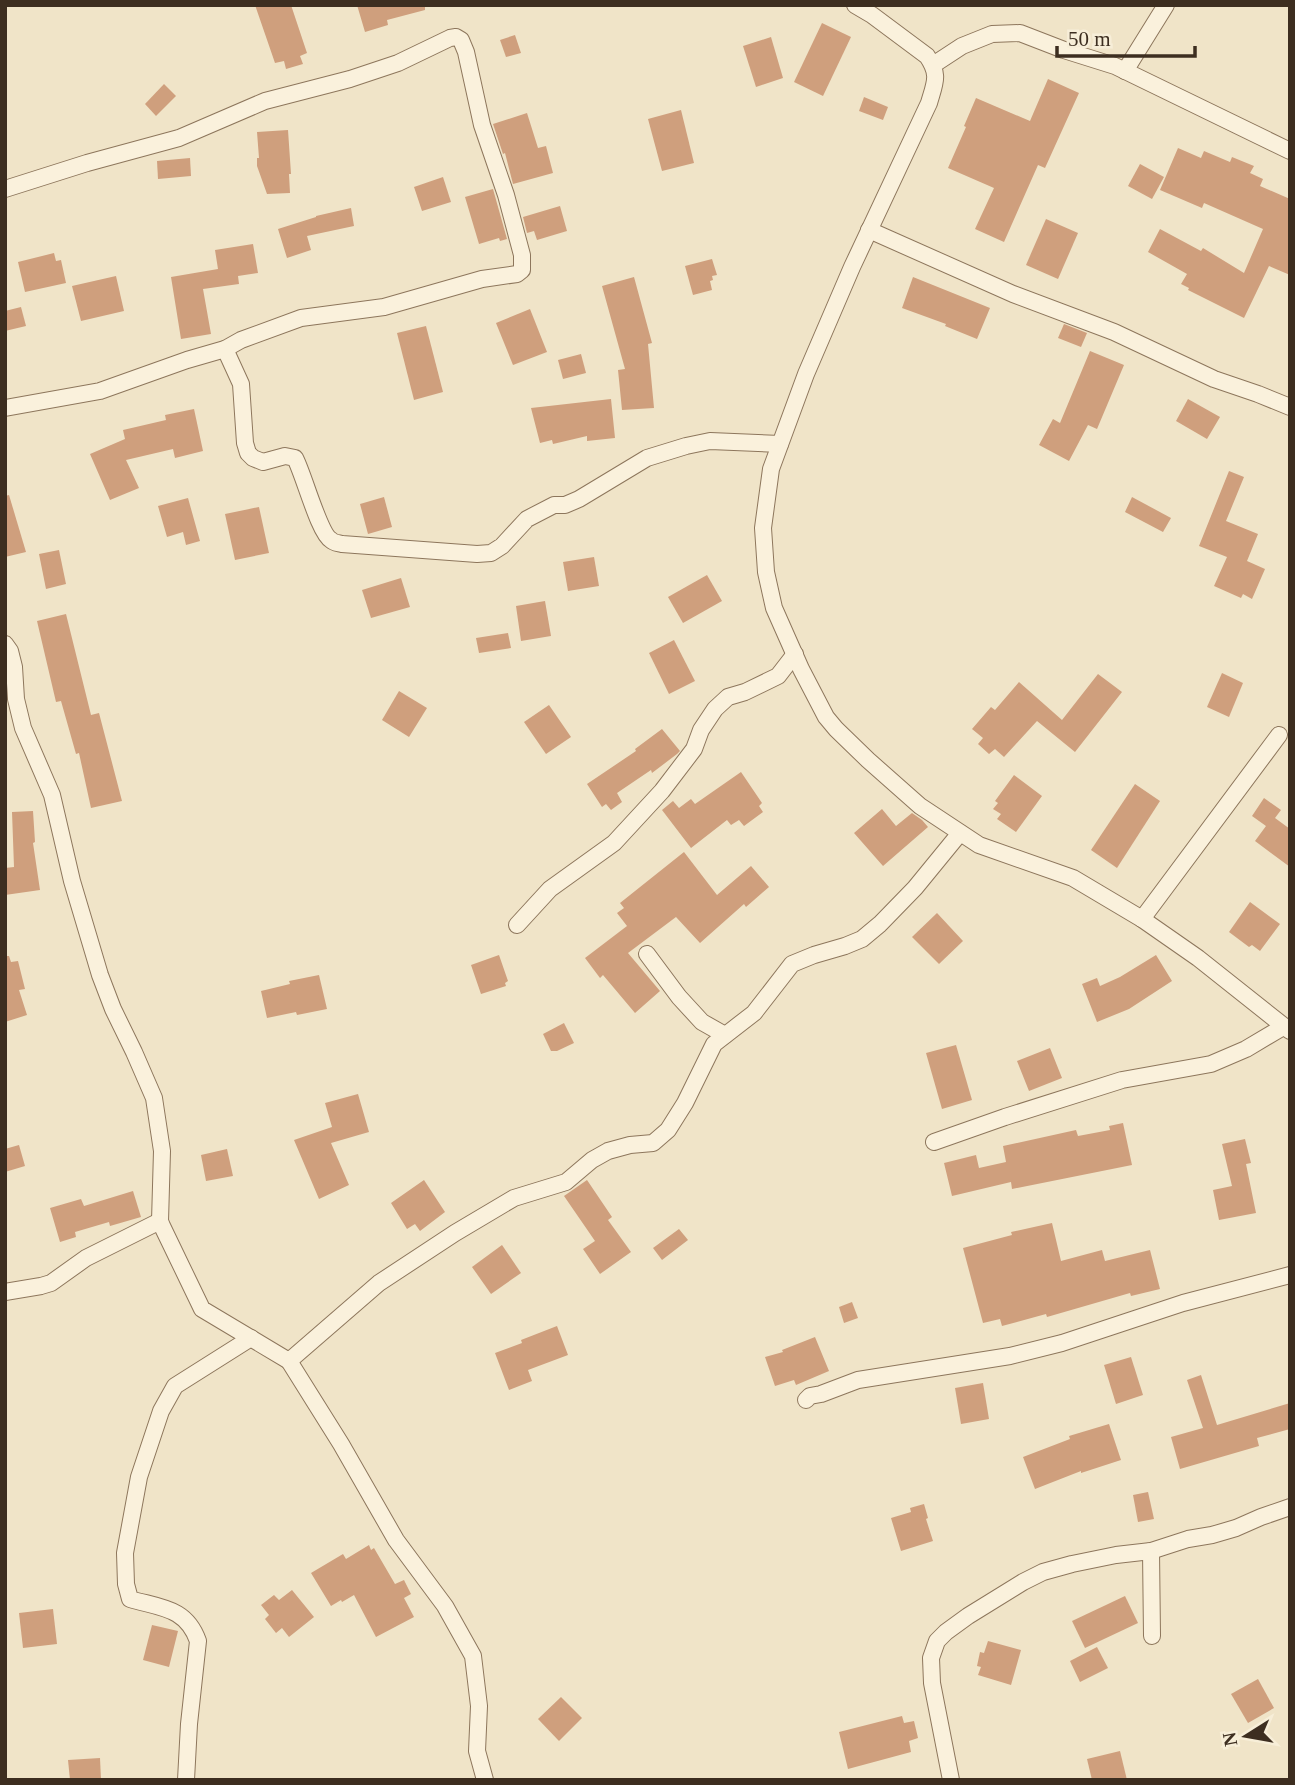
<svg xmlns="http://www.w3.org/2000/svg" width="1295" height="1785" font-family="Georgia,serif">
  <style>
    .building { fill: #cf9f7d }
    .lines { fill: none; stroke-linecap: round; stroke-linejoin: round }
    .minor-casing { stroke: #8d765c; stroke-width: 18 }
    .minor { stroke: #faf1dc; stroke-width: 16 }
  </style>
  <rect width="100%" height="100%" fill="#f0e4c8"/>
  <g class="building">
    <polygon points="255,5 291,5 307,53 300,56 303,64 286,69 284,61 275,63"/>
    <polygon points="357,5 425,5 425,10 387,20 388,25 365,32"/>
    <polygon points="822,23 851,37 823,96 794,82"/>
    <polygon points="515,35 521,53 506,57 500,40"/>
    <polygon points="771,37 783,78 756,87 743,46"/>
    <polygon points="1048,79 1079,93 1045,168 1038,165 1004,242 975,229 994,188 948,168 966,127 964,126 976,98 1030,121"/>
    <polygon points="164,84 176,96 156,116 145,104"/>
    <polygon points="864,97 888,107 883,120 859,111"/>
    <polygon points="681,110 694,163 662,171 648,119"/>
    <polygon points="527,113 538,148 546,146 553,173 513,184 505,153 503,154 493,124"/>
    <polygon points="288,130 291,174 289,174 290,193 267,194 257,166 257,158 259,158 257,132"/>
    <polygon points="1178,148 1201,158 1204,151 1230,162 1232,157 1254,166 1250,173 1263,179 1260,186 1290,199 1290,275 1269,266 1244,318 1188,290 1189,288 1181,284 1187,274 1148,252 1160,229 1201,251 1203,248 1244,273 1263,229 1204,203 1202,208 1160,190"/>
    <polygon points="190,158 191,176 158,179 157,161"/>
    <polygon points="1140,164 1164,177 1152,199 1128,186"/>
    <polygon points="443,177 451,202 422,211 414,187"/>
    <polygon points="493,189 507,239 500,241 499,238 479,244 465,197"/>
    <polygon points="560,206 567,231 537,240 534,231 527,233 523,217"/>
    <polygon points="351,208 354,226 307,236 311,250 287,258 278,229 316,217 316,216"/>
    <polygon points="1046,219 1078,233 1058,279 1026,265"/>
    <polygon points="253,244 258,273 238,276 239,284 203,289 211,334 181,339 171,277 218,269 215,250"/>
    <polygon points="54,253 56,261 61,260 66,283 25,292 18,262"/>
    <polygon points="712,259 717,275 712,276 713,280 710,281 712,290 693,295 685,266"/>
    <polygon points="116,276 124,311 81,321 72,286"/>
    <polygon points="634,277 652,343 648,344 654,408 622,410 618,370 625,369 602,286"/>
    <polygon points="913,277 990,308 977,339 945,326 946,324 902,308"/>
    <polygon points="21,307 26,326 5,331 5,311"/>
    <polygon points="530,309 547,352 513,365 496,323"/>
    <polygon points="1064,324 1087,333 1081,347 1058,338"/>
    <polygon points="426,326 443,392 414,400 397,333"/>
    <polygon points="1090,351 1124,365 1097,429 1088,425 1069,461 1039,445 1053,419 1060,423"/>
    <polygon points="581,354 586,373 563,379 558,360"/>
    <polygon points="611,399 615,438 587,441 587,436 553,444 552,440 540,443 531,408"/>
    <polygon points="1188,399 1220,417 1207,439 1176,421"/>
    <polygon points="194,409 203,451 175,458 173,449 126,460 139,488 110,500 90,454 125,439 123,430 166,420 165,415"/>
    <polygon points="1229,471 1244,477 1226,521 1258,534 1247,561 1265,569 1252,599 1243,594 1241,598 1214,586 1227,557 1199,546"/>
    <polygon points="9,495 26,552 5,557 5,496"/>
    <polygon points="384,497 392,527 368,534 360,504"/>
    <polygon points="1132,497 1171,518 1163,532 1125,512"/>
    <polygon points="188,498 200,541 186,545 183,532 167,537 158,506"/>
    <polygon points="259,507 269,553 235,560 225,514"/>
    <polygon points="59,550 66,584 46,589 39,554"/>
    <polygon points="594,557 599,586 568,591 563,562"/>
    <polygon points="707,575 722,601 683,623 668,597"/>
    <polygon points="401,578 410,607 371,618 362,590"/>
    <polygon points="545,601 551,636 521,641 516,606"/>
    <polygon points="66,614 91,715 99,713 122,801 91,808 79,753 76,754 61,701 56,702 37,621"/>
    <polygon points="508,633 511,648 479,653 476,638"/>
    <polygon points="674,640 695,681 669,694 649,653"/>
    <polygon points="1222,673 1243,683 1229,717 1207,707"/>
    <polygon points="1098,674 1122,692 1075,752 1037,721 1004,757 995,749 989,754 978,744 983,738 972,729 991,707 995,710 1019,682 1062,720"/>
    <polygon points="399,691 427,708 409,737 382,720"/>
    <polygon points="549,705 571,737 546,754 524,722"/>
    <polygon points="662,729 680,751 677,754 652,773 651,770 617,793 622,802 611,810 606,804 602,807 587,784 636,751 635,749"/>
    <polygon points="741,772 762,803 759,806 763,812 744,826 739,820 731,825 727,820 691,848 662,810 673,801 679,808 691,799 695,804"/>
    <polygon points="1014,775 1042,796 1016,832 997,819 1001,814 993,809 998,803 995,801"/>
    <polygon points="1135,784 1160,801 1117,868 1091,850"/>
    <polygon points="1264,798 1281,810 1275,818 1290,829 1290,867 1255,841 1266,826 1252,816"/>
    <polygon points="882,809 896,826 912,813 922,820 928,827 883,866 854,833"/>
    <polygon points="33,811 35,842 33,843 40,890 5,895 5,868 14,867 12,812"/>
    <polygon points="684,852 717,895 751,866 769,887 746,907 744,904 700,943 676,917 628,953 660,991 635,1013 603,975 600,978 585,958 627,926 617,913 624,908 620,903"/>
    <polygon points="1250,902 1280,924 1260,951 1252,945 1249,947 1229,932"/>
    <polygon points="937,913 963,941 939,964 912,937"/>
    <polygon points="499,955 508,981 505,983 506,986 481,994 471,965"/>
    <polygon points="1156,955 1172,981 1129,1009 1097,1022 1082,984 1097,978 1100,986 1120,977"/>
    <polygon points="5,956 9,956 11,962 18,961 25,989 19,990 27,1015 5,1022"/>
    <polygon points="319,975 327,1009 297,1015 296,1012 267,1018 261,991 290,984 289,981"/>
    <polygon points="564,1023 574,1043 557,1051 551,1051 543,1034"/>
    <polygon points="956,1045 972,1100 942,1109 926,1053"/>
    <polygon points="1050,1048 1062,1078 1029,1091 1017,1061"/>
    <polygon points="358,1094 369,1132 331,1143 349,1185 319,1199 294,1140 332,1127 325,1103"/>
    <polygon points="1123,1123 1132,1165 1012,1189 1011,1182 952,1196 944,1163 976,1155 979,1168 1006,1162 1003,1146 1076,1130 1078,1136 1110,1130 1109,1126"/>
    <polygon points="1245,1139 1251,1163 1246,1164 1256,1213 1219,1220 1213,1190 1232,1186 1222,1144"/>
    <polygon points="19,1145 25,1166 5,1172 5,1149"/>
    <polygon points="227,1149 233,1176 206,1181 201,1155"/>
    <polygon points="424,1180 445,1212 420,1231 415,1224 407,1229 391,1203"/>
    <polygon points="587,1180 612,1217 608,1220 631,1252 600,1274 583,1249 595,1241 564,1196"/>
    <polygon points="133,1191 141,1217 110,1226 109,1222 75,1232 76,1237 60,1242 50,1208 81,1199 84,1206"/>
    <polygon points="1052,1223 1061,1261 1102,1250 1105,1261 1150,1250 1160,1289 1131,1296 1130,1293 1047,1317 1046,1314 1002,1326 1000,1319 983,1323 963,1248 1012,1235 1011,1232"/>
    <polygon points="679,1229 688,1240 662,1260 653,1248"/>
    <polygon points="502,1245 521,1273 491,1294 472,1267"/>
    <polygon points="852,1302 858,1318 844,1323 839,1307"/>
    <polygon points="557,1326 568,1355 528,1370 532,1381 509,1390 495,1353 522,1343 521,1340"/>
    <polygon points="815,1337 829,1371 796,1385 794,1380 775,1386 765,1357 783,1352 782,1350"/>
    <polygon points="1131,1357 1143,1395 1116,1404 1104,1365"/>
    <polygon points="1201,1375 1217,1425 1290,1403 1290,1429 1257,1438 1259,1446 1180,1469 1171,1437 1203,1428 1187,1380"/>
    <polygon points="983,1383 989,1419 961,1424 955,1388"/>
    <polygon points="1109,1424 1121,1460 1081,1473 1081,1471 1035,1489 1023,1457 1070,1439 1069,1436"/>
    <polygon points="1148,1492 1154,1519 1138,1522 1133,1495"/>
    <polygon points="924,1504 928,1518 926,1519 933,1541 901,1551 891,1518 911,1512 910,1508"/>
    <polygon points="369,1545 371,1550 374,1548 395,1584 404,1580 411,1594 404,1598 414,1617 376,1637 354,1595 342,1602 341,1600 331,1606 311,1573 343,1554 346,1559"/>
    <polygon points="292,1590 314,1617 289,1637 282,1628 276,1633 265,1619 269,1615 261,1605 274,1595 279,1600"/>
    <polygon points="1125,1596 1138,1623 1085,1648 1072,1621"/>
    <polygon points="53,1609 57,1644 23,1648 19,1613"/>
    <polygon points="152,1625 178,1631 169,1667 143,1660"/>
    <polygon points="988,1641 1021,1650 1011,1685 978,1675 981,1667 977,1666 980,1652 984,1653"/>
    <polygon points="1097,1647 1108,1668 1080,1682 1070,1661"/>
    <polygon points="1258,1679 1274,1708 1248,1723 1231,1694"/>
    <polygon points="561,1697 582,1718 559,1741 538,1719"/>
    <polygon points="902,1716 904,1723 914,1721 918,1738 909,1741 911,1752 848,1769 839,1732"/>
    <polygon points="1120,1751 1127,1780 1092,1780 1087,1759"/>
    <polygon points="100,1758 101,1780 70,1780 68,1760"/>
  </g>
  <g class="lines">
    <g class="minor-casing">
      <g id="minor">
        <path d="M855 5 872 15 927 56C940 75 935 82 929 103L852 267 806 374 771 469 763 528 766 572 774 608 801 669 826 717 836 729 868 760 920 806 979 845 1073 878 1142 919 1198 958 1290 1031"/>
        <polyline points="933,65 962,46 992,34 1020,33 1064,50 1115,66 1290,151"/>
        <polyline points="1125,71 1166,5"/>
        <polyline points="5,189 87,163 179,138 265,101 350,79 398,63 450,38 456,37 461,40 466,52 482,125 506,195 522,255 522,270 517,274 482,279 384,307 301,318 241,340 225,349 187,360 100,391 5,408"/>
        <polyline points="869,230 1013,294 1114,332 1214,379 1258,394 1290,407"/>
        <path d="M225 349 241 384 245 443 248 453 253 458 263 462 285 456 295 458C304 475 319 533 331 540 334 543 338 543 342 544L477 554 491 553 502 546 527 519 554 505H565L579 499 647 458 686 446 710 441 780 444"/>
        <polyline points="5,644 10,651 14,667 16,699 23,728 52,795 72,881 100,975 113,1009 134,1052 154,1098 162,1151 160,1221 162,1226 202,1309 289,1361 379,1283 455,1233 514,1198 566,1182 592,1160 608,1151 630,1145 653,1143 668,1130 685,1103 714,1044 754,1013 792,964 814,955 845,946 862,939 880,924 915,888 960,833"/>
        <polyline points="1142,919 1279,735"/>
        <polyline points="517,925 550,889 614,843 662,791 694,749 701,730 715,709 728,697 745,692 778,676 795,654"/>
        <polyline points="647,954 679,997 702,1022 725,1035"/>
        <polyline points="934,1142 1005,1117 1122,1080 1211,1064 1246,1049 1283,1027"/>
        <polyline points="5,1292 41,1286 51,1283 86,1258 160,1221"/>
        <polyline points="289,1361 341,1444 396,1540 445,1606 473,1656 479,1706 477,1751 485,1780"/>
        <polyline points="806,1400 810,1396 821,1394 858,1380 1010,1356 1062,1343 1183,1303 1290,1275"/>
        <polyline points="1151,1551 1152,1636"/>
        <path d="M186 1780 189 1724 198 1641C186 1607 160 1608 130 1599L126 1584 125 1553 139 1477 161 1411 175 1386 251 1338"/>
        <polyline points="951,1780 932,1683 931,1658 937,1641 946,1632 968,1616 1023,1582 1043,1572 1072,1564 1116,1555 1151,1551 1188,1539 1212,1535 1236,1528 1261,1517 1290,1507"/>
      </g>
    </g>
    <use href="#minor" class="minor"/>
  </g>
  <rect width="1295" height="1785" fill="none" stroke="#3d2e20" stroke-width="14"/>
  <g transform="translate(1246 1736) rotate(259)" stroke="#f7eed8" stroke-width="5" paint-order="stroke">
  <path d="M0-5L12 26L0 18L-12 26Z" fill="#3d2e20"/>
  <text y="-10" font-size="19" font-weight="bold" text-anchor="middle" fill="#3d2e20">N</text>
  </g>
  <path d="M1057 46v10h138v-10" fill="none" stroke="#3d2e20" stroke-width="3.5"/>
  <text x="1068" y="46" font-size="21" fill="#3d2e20" stroke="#f7eed8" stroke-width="5" paint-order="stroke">50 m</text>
</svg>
